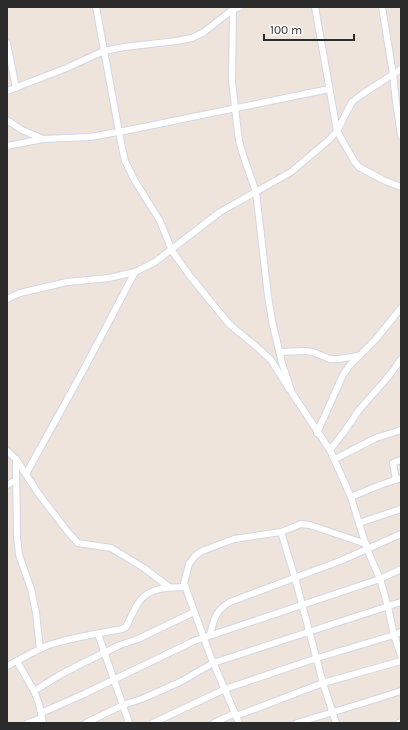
<svg xmlns="http://www.w3.org/2000/svg" width="408" height="730" font-family="Karla,sans-serif">
  <style>
    .lines { fill: none; stroke-linecap: round; stroke-linejoin: round }
    .minor-casing { stroke: #d1d7e5; stroke-width: 8 }
    .minor { stroke: #fff; stroke-width: 6 }
  </style>
  <rect width="100%" height="100%" fill="#eee4dc"/>
  <g class="lines">
    <g class="minor-casing">
      <g id="minor">
        <polyline points="96,7 122,148 125,161 135,181 160,221 172,251 190,276 229,324 258,348 271,360 289,389"/>
        <polyline points="233,7 232,81 235,108 239,141 244,158 256,192 268,296 272,321 282,363 292,393 330,450 351,497 367,549 380,579 388,607 394,635 401,656"/>
        <polyline points="315,7 337,131 354,161 359,167 383,180 401,187"/>
        <polyline points="382,7 393,74 396,102 401,136"/>
        <polyline points="7,43 16,88"/>
        <polyline points="7,91 64,69 104,51 124,47 176,41 192,38 204,32 232,10 240,7"/>
        <polyline points="7,120 22,130 43,139"/>
        <polyline points="7,146 43,139 90,137 129,130 329,89"/>
        <polyline points="7,299 20,293 67,282 109,278 135,272 155,262 220,212 291,172 329,140 337,131 352,102 361,95 401,69"/>
        <polyline points="279,352 305,351 313,352 330,359 338,359 359,356"/>
        <polyline points="317,433 343,375 350,365 376,339 401,308"/>
        <polyline points="330,450 344,432 359,410 389,376 401,359"/>
        <polyline points="7,451 16,459 38,493 68,532 78,543 111,548 144,568 169,587"/>
        <polyline points="16,459 17,537 19,555 31,589 36,613 40,649"/>
        <polyline points="335,459 376,438 401,430"/>
        <polyline points="26,474 85,367 135,272"/>
        <polyline points="396,480 393,463 401,460"/>
        <polyline points="7,485 16,480"/>
        <polyline points="351,497 380,485 401,478"/>
        <polyline points="359,523 401,509"/>
        <polyline points="281,532 295,578 323,683 336,723"/>
        <polyline points="98,634 129,723"/>
        <path d="M210 635C214 619 215 611 230 602L340 561 401 534"/>
        <polyline points="17,661 34,691 39,704 43,723"/>
        <path d="M7 666C21 659 34 651 49 645 73 637 97 634 122 629L126 627C130 619 134 609 139 602 149 587 170 587 186 587"/>
        <polyline points="34,691 60,675 79,665 120,645 138,639 194,612"/>
        <polyline points="41,713 84,694 194,641 380,579 401,569"/>
        <polyline points="236,716 323,683 401,661"/>
        <polyline points="28,723 42,718"/>
        <polyline points="86,723 123,705 144,698 180,682 213,663 401,602"/>
        <polyline points="153,723 225,689 317,658 394,635 401,632"/>
        <polyline points="214,723 235,713"/>
        <polyline points="239,723 210,655 184,583 189,564 195,556 202,551 234,539 281,532 301,524 310,525 366,544"/>
        <polyline points="297,723 360,704 401,691"/>
        <polyline points="399,723 401,722"/>
      </g>
    </g>
    <use href="#minor" class="minor"/>
  </g>
  <rect width="408" height="730" fill="none" stroke="#2b2b2b" stroke-width="16"/>
  <path d="M264 34v6h90v-6" fill="none" stroke="#2b2b2b" stroke-width="2"/>
  <text x="270" y="34" font-size="12" fill="#2b2b2b" stroke="#ffffff" stroke-width="3" paint-order="stroke">100 m</text>
</svg>
